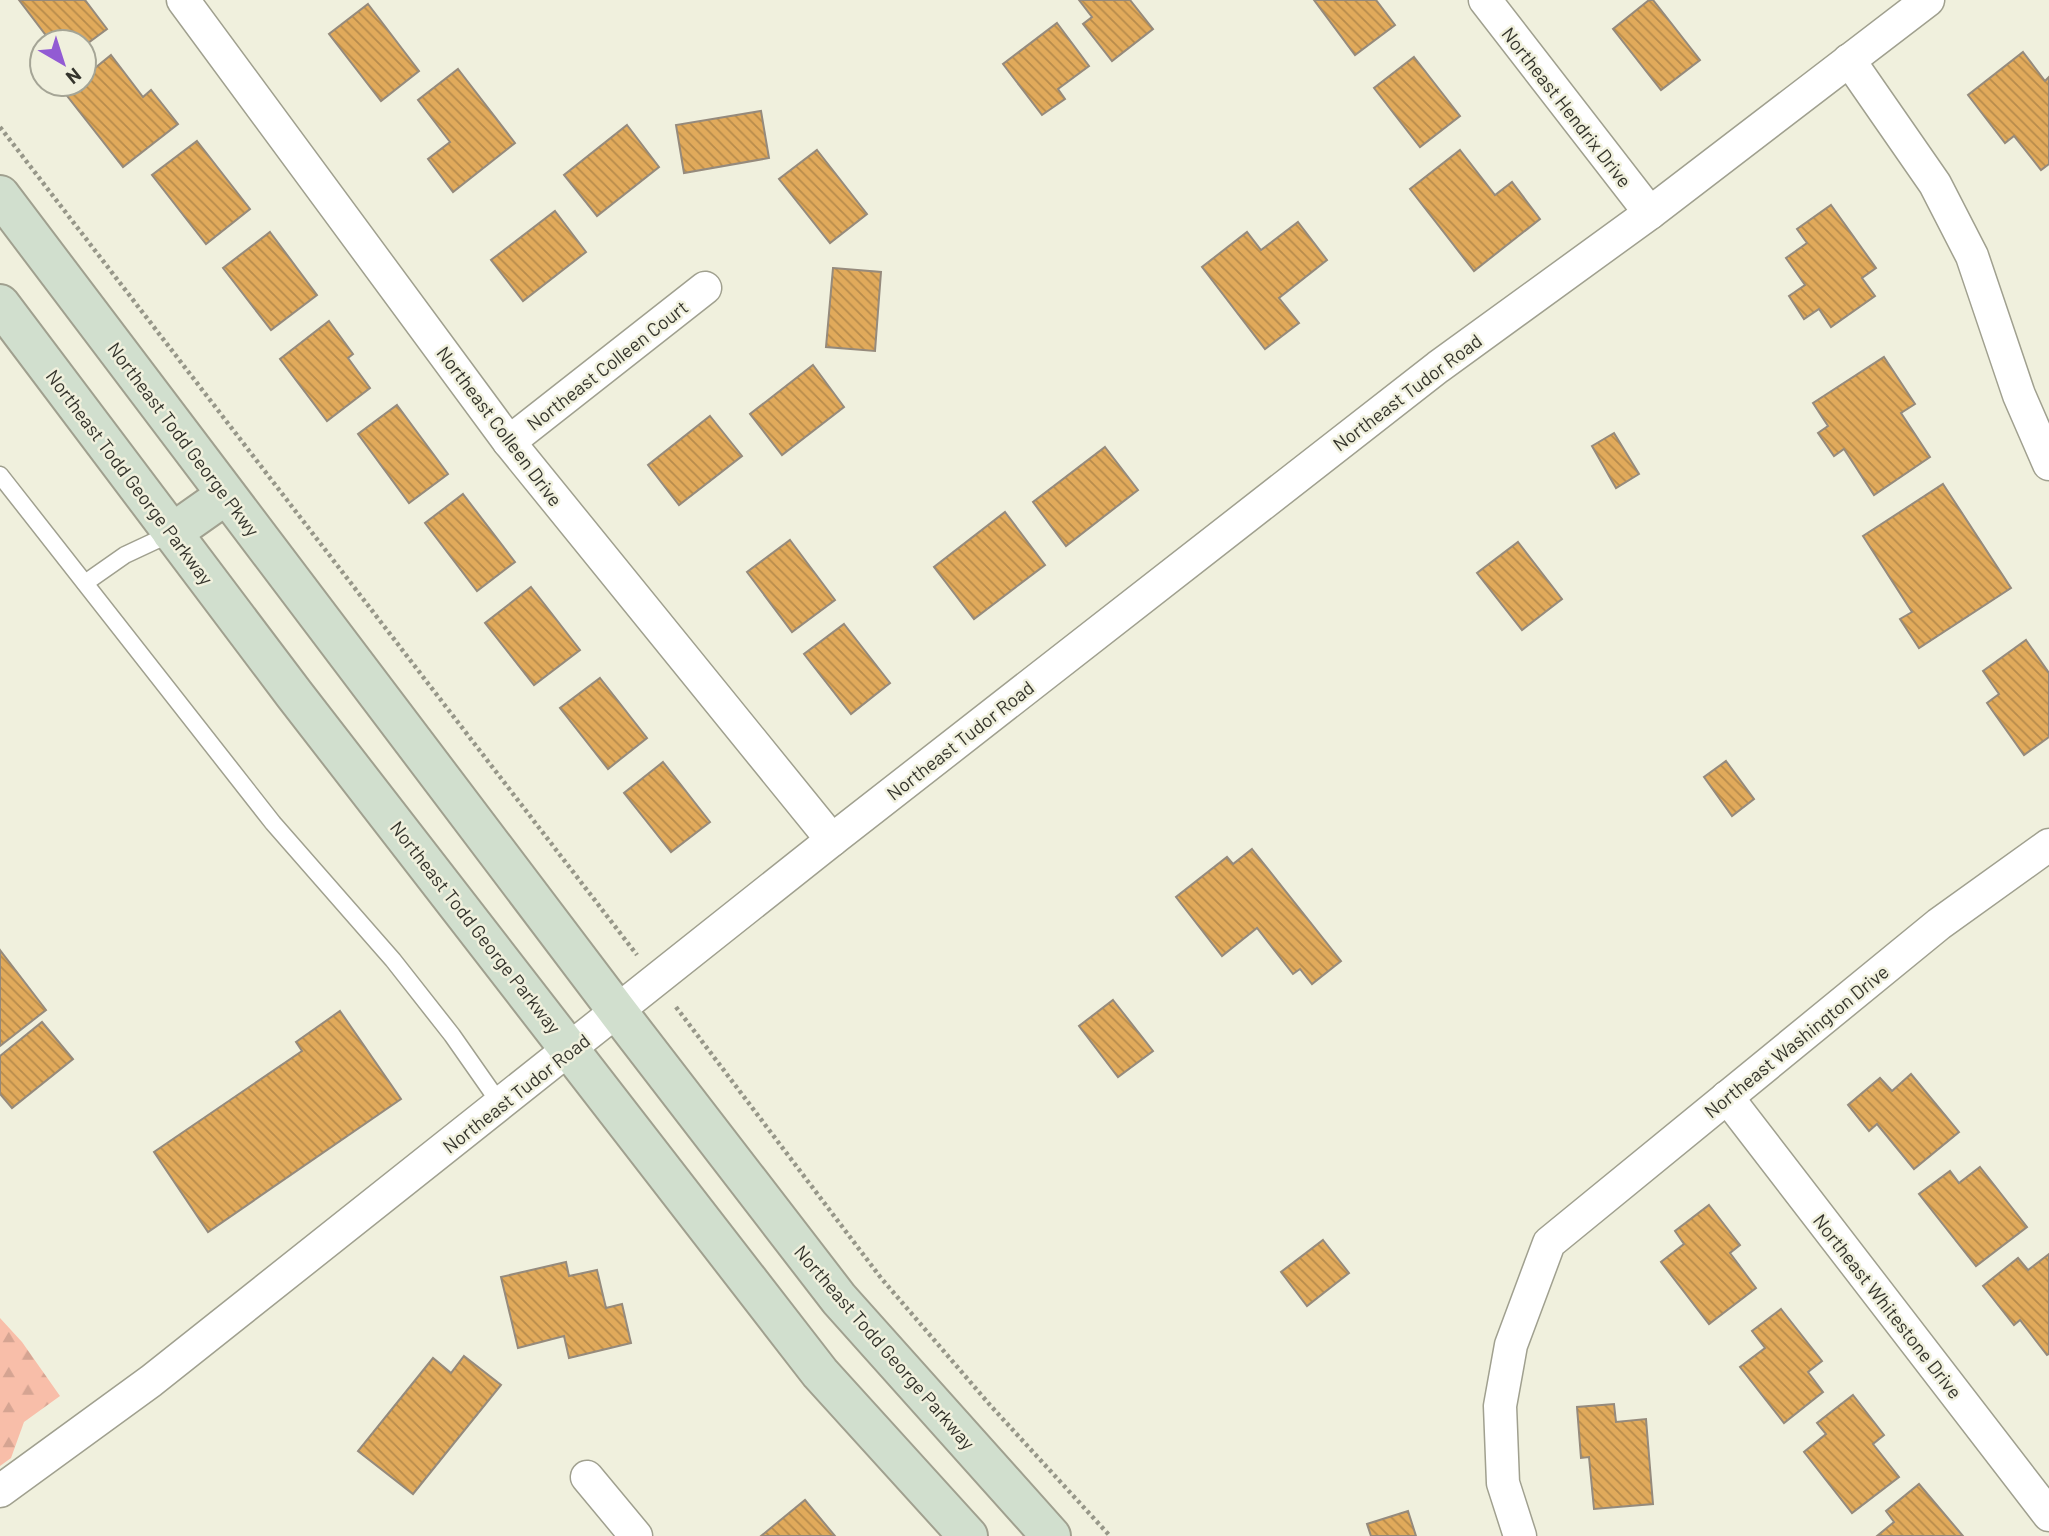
<svg xmlns="http://www.w3.org/2000/svg" width="2049" height="1536" font-family="Barlow,sans-serif">
  <style>
    .forest { fill: url(#forest-firs) }
    .building { fill: url(#building-back-hatch); stroke: #958a7c; stroke-width: 2 }
    .lines { fill: none; stroke-linecap: round; stroke-linejoin: round }
    .lane-casing { stroke: #a0a08f; stroke-width: 19 }
    .street-casing { stroke: #a0a08f; stroke-width: 35 }
    .secondary-casing { stroke: #a0a08f; stroke-width: 42 }
    .path { stroke: #979789; stroke-width: 4.5; stroke-dasharray: 3.5 3.5; stroke-linecap: butt }
    .lane { stroke: #fff; stroke-width: 16 }
    .street { stroke: #fff; stroke-width: 32 }
    .secondary { stroke: #d1dfce; stroke-width: 38 }
    .labels { text-anchor: middle; dominant-baseline: central; stroke-width: 5; stroke-linejoin: round; paint-order: stroke }
    .street-label { font-size: 19px; fill: #34342c; stroke: #f0f0dd }
  </style>
  <defs>
    <pattern id="forest-firs" width="22" height="20" patternUnits="userSpaceOnUse" patternTransform="scale(1.75)"><rect width="22" height="20" fill="#f8bea9"/><path d="M5 1l3.5 6h-7zM16 11l3.5 6h-7z" fill="#d5a492"/></pattern>
    <pattern id="building-back-hatch" width="6" height="6" patternUnits="userSpaceOnUse" patternTransform="scale(1.75)"><rect width="6" height="6" fill="#e1aa5b"/><path d="M-1 5l2 2M0 0l6 6M5-1l2 2" fill="none" stroke="#b78b4b"/></pattern>
  </defs>
  <rect width="100%" height="100%" fill="#f0f0dd"/>
  <polygon class="forest" points="0,1318 22,1342 60,1396 24,1422 11,1458 0,1466"/>
  <g class="building">
    <polygon points="19,0 85,0 107,29 84,46 84,42 51,42"/>
    <polygon points="1079,0 1130,0 1153,29 1112,61 1083,24 1092,17"/>
    <polygon points="1314,0 1376,0 1395,25 1355,55"/>
    <polygon points="1649,0 1653,0 1700,60 1661,90 1613,29"/>
    <polygon points="368,4 419,71 381,101 329,34"/>
    <polygon points="1057,23 1089,66 1058,89 1065,99 1042,115 1003,64"/>
    <polygon points="2023,52 2045,81 2049,77 2049,164 2041,170 2014,136 2005,143 1968,95"/>
    <polygon points="111,55 143,97 151,90 178,124 123,167 64,92 75,84 84,84 84,77"/>
    <polygon points="1414,57 1460,116 1420,147 1374,88"/>
    <polygon points="458,69 515,143 453,192 428,159 450,142 418,100"/>
    <polygon points="761,111 769,158 684,173 676,125"/>
    <polygon points="627,125 659,167 597,216 564,175"/>
    <polygon points="197,141 250,209 206,244 152,175"/>
    <polygon points="817,150 867,214 830,243 779,179"/>
    <polygon points="1460,150 1495,195 1512,182 1540,219 1474,271 1410,189"/>
    <polygon points="1831,205 1876,268 1862,278 1875,296 1831,327 1819,309 1804,319 1789,296 1805,285 1786,258 1807,243 1797,229"/>
    <polygon points="555,211 586,252 523,301 491,260"/>
    <polygon points="1298,222 1327,260 1279,298 1299,323 1265,349 1202,267 1247,232 1261,250"/>
    <polygon points="270,232 317,295 271,330 223,268"/>
    <polygon points="833,268 881,272 875,351 826,347"/>
    <polygon points="329,321 353,354 348,358 370,388 327,421 280,359"/>
    <polygon points="1884,357 1915,404 1901,413 1930,457 1874,495 1844,449 1834,456 1818,433 1828,426 1813,403"/>
    <polygon points="813,365 844,407 782,455 750,414"/>
    <polygon points="397,405 448,474 409,503 358,434"/>
    <polygon points="710,416 742,456 679,505 648,465"/>
    <polygon points="1614,433 1639,474 1616,488 1592,446"/>
    <polygon points="1105,447 1138,490 1066,546 1033,502"/>
    <polygon points="1943,484 2011,588 1919,648 1900,619 1912,612 1863,536"/>
    <polygon points="463,494 515,562 477,591 425,523"/>
    <polygon points="1005,512 1045,565 974,619 934,567"/>
    <polygon points="790,540 835,600 792,632 747,572"/>
    <polygon points="1518,542 1562,599 1522,630 1477,573"/>
    <polygon points="531,587 580,650 534,685 485,623"/>
    <polygon points="844,624 890,683 851,714 804,654"/>
    <polygon points="2026,640 2049,673 2049,737 2024,755 1987,703 1999,694 1983,671"/>
    <polygon points="600,678 647,738 608,769 560,708"/>
    <polygon points="1726,761 1754,799 1732,816 1704,777"/>
    <polygon points="663,762 710,822 671,852 624,793"/>
    <polygon points="1252,849 1341,961 1312,984 1300,969 1293,974 1257,928 1222,956 1176,897 1227,857 1233,864"/>
    <polygon points="0,950 46,1010 0,1046"/>
    <polygon points="1113,1000 1153,1051 1118,1077 1079,1026"/>
    <polygon points="340,1011 401,1099 208,1232 154,1152 302,1051 296,1042"/>
    <polygon points="42,1022 73,1059 12,1108 0,1094 0,1056"/>
    <polygon points="1911,1074 1959,1132 1914,1169 1877,1124 1869,1131 1848,1105 1880,1078 1892,1091"/>
    <polygon points="1980,1167 2027,1227 1976,1266 1919,1194 1950,1171 1959,1183"/>
    <polygon points="1709,1205 1740,1245 1730,1253 1756,1288 1709,1324 1661,1262 1684,1244 1675,1231"/>
    <polygon points="1323,1240 1349,1273 1307,1306 1281,1272"/>
    <polygon points="2049,1254 2049,1354 2047,1355 2020,1320 2014,1325 1983,1286 2018,1258 2028,1270"/>
    <polygon points="566,1262 569,1276 597,1270 606,1308 622,1304 631,1343 569,1358 564,1336 518,1348 501,1277"/>
    <polygon points="1781,1309 1822,1361 1808,1372 1823,1392 1784,1423 1740,1367 1765,1348 1752,1331"/>
    <polygon points="464,1356 501,1385 413,1494 358,1451 433,1358 451,1373"/>
    <polygon points="1853,1395 1884,1435 1873,1444 1899,1477 1852,1513 1804,1452 1826,1434 1817,1423"/>
    <polygon points="1614,1404 1616,1422 1646,1419 1653,1504 1594,1509 1589,1457 1581,1458 1577,1407"/>
    <polygon points="1919,1484 1963,1536 1877,1536 1894,1522 1886,1511"/>
    <polygon points="805,1500 835,1536 761,1536"/>
    <polygon points="1408,1511 1416,1536 1371,1536 1367,1524"/>
  </g>
  <g class="lines">
    <g class="lane-casing">
      <g id="lane">
        <polyline points="0,475 273,823 393,960 452,1035 501,1105"/>
        <polyline points="85,583 125,555 172,533"/>
      </g>
    </g>
    <g class="street-casing">
      <g id="street">
        <polyline points="183,0 509,442 832,840"/>
        <polyline points="1485,0 1650,213"/>
        <polyline points="1849,60 1935,184 1972,256 2019,395 2049,464"/>
        <polyline points="509,442 705,288"/>
        <polyline points="1727,1097 2049,1515"/>
        <polyline points="587,1477 636,1536"/>
        <polyline points="0,1491 151,1381 832,840 1438,367 1650,213 1928,0"/>
        <polyline points="1520,1536 1503,1483 1500,1406 1511,1345 1549,1243 1939,924 2049,845"/>
      </g>
    </g>
    <g class="secondary-casing">
      <g id="secondary">
        <polyline points="0,195 618,1012 839,1299 1051,1536"/>
        <polyline points="0,304 294,694 820,1373 968,1536"/>
        <polyline points="172,533 226,495"/>
      </g>
    </g>
    <g class="path">
      <polyline points="0,127 637,955"/>
      <polyline points="676,1007 881,1278 990,1405 1110,1536"/>
    </g>
    <use href="#lane" class="lane"/>
    <use href="#street" class="street"/>
    <use href="#secondary" class="secondary"/>
  </g>
  <g class="labels">
    <g class="street-label">
      <text transform="translate(1567 107) rotate(52)">Northeast Hendrix Drive</text>
      <text transform="translate(607 365) rotate(-38)">Northeast Colleen Court</text>
      <text transform="translate(1407 392) rotate(-37)">Northeast Tudor Road</text>
      <text transform="translate(500 426) rotate(53)">Northeast Colleen Drive</text>
      <text transform="translate(184 439) rotate(53)">Northeast Todd George Pkwy</text>
      <text transform="translate(130 477) rotate(53)">Northeast Todd George Parkway</text>
      <text transform="translate(960 740) rotate(-38)">Northeast Tudor Road</text>
      <text transform="translate(476 927) rotate(52)">Northeast Todd George Parkway</text>
      <text transform="translate(1796 1041) rotate(-39)">Northeast Washington Drive</text>
      <text transform="translate(516 1093) rotate(-38)">Northeast Tudor Road</text>
      <text transform="translate(1888 1306) rotate(52)">Northeast Whitestone Drive</text>
      <text transform="translate(885 1347) rotate(49)">Northeast Todd George Parkway</text>
    </g>
  </g>
  <g transform="translate(63 63) rotate(141)"><circle r="33" fill="#f0f0dd" stroke="#a5a596" stroke-width="2"/>
  <path d="M0-5L12 26L0 18L-12 26Z" fill="#925bd3"/>
  <text y="-10" font-size="19" font-weight="bold" text-anchor="middle" fill="#34342c">N</text>
  </g>
</svg>
